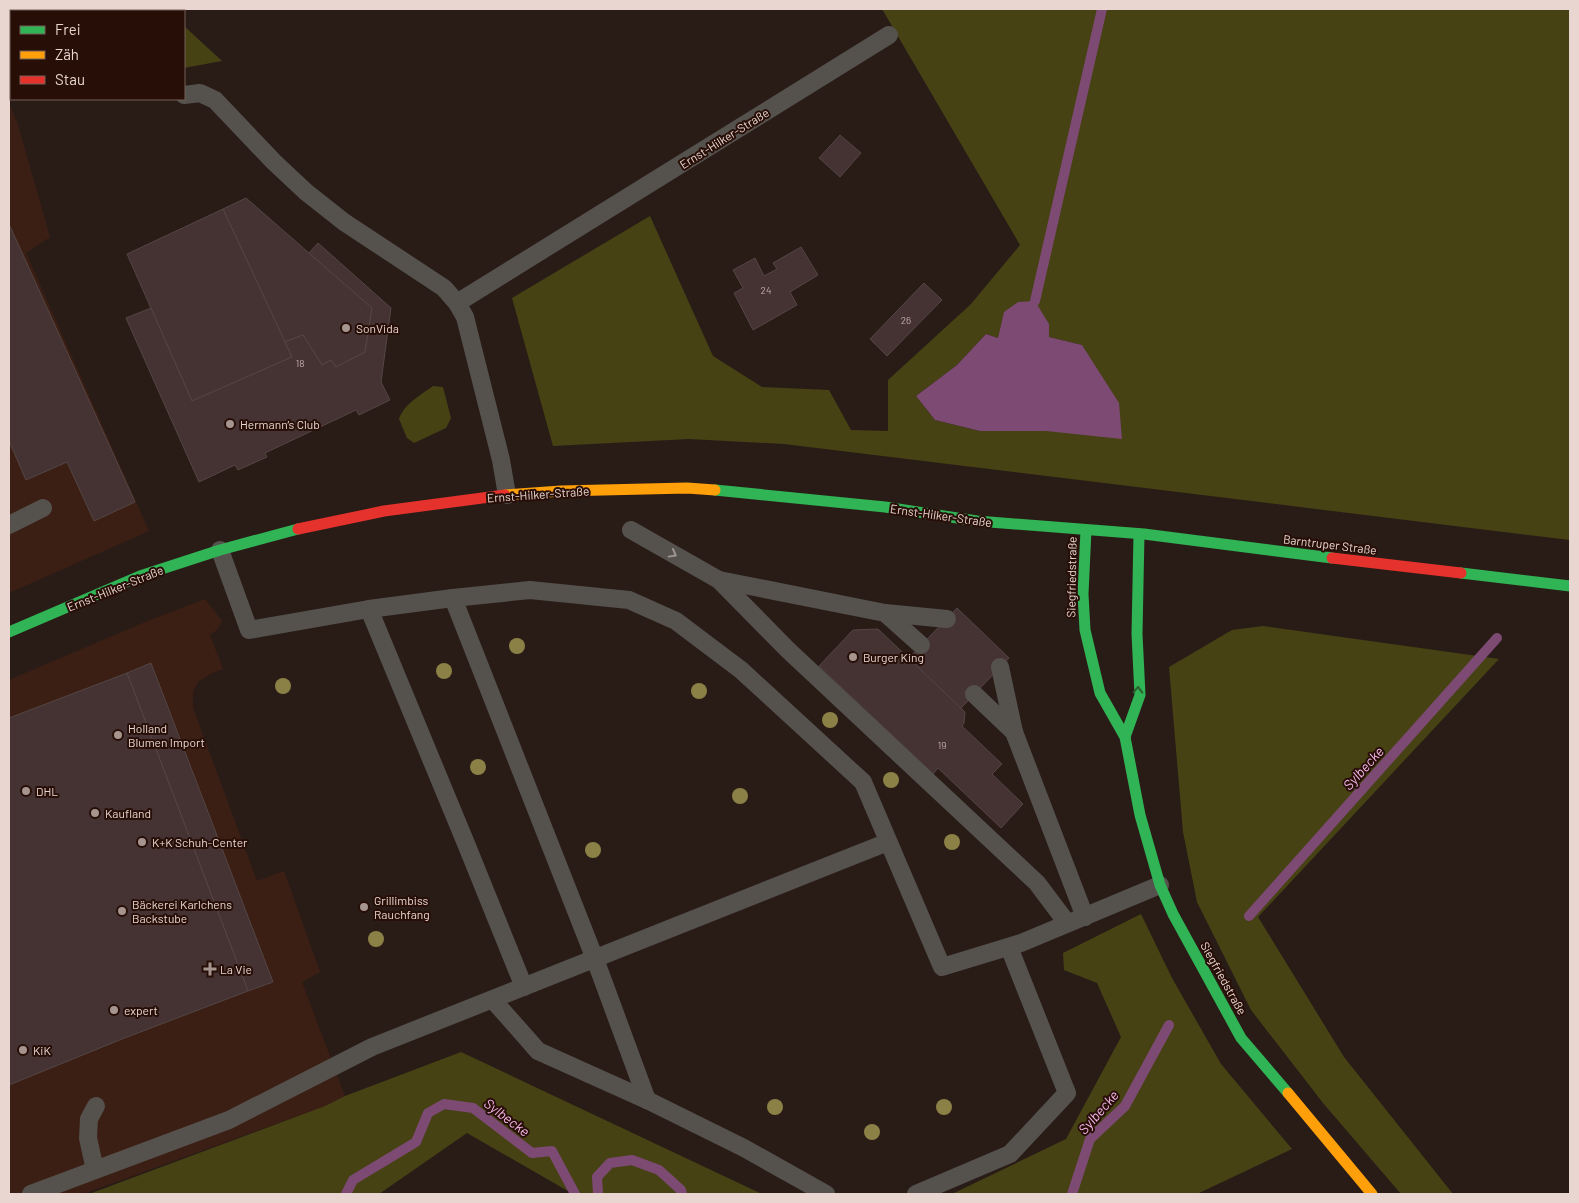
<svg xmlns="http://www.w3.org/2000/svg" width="1579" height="1203" font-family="Barlow,sans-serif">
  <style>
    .built { fill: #3c1f14 }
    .green { fill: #464214; fill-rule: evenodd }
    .water { fill: #7c4a73 }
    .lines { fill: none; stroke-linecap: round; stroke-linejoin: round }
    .stream { stroke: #7c4a73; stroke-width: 10 }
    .building { fill: #453233; stroke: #534644 }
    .lane { stroke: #55514d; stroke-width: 18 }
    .fast { stroke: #30b455; stroke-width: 11 }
    .slow { stroke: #ff9f0a; stroke-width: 11 }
    .jam { stroke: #e5322d; stroke-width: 11 }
    .tree { fill: #8b8146 }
    .oneway { stroke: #9f948e }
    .oneway2 { stroke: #2c612e }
    .poi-dot { fill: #a6958f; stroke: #270e07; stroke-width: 2 }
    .labels { text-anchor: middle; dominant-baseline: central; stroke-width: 4; stroke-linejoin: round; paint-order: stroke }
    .number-label { font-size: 10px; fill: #c0ada9 }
    .street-label { font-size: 12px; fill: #e9d6d0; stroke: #270e07 }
    .poi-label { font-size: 12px; fill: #e9d6d0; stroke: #270e07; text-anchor: start }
    .water-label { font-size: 14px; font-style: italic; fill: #f8b7ec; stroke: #270e07 }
  </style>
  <rect width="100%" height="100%" fill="#291c17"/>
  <g class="built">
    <polygon points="9,103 17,122 50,237 26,253 149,531 9,593"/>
    <polygon points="205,599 222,621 218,629 210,635 223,669 210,674 199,681 193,691 193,708 257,881 284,871 320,972 302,982 345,1096 325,1106 83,1194 9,1194 9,680 145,622"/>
  </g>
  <g class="green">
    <polygon points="60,9 165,9 168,11 63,11"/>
    <path d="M882 9H1570V540L784 444 689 439 553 446 512 298 650 216 713 356 762 387 829 390 851 430 888 431V380L971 304 1020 245ZM986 334 998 338 1049 337 1082 345 1046 431H980L935 420 916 396 957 365Z"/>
    <polygon points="184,26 222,61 184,68"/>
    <path d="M433 386 443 387 451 418 446 428 414 443 407 438 399 419C404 404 421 395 433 386Z"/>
    <polygon points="1263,626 1499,659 1258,917 1344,1057 1453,1194 1401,1194 1323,1103 1251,1010 1197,902 1183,832 1169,667 1232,630"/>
    <polygon points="1141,914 1172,978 1221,1064 1292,1149 1197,1194 952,1194 1066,1139 1121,1037 1097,983 1064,970 1063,953"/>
    <polygon points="461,1052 762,1194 573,1194 467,1133 379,1194 89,1194 325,1106 345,1096"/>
  </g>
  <polygon class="water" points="1035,301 1049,324 1049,337 1082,345 1119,403 1122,439 1046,431 980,431 935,420 916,396 957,365 986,334 998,338 1004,312 1018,302"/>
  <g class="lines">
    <g class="stream">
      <polyline points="1035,301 1102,9"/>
      <polyline points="1249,916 1497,638"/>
      <polyline points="346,1194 353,1180 416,1142 428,1113 444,1104 473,1108 532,1153 552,1151 575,1194"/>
      <polyline points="598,1194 597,1177 610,1163 632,1160 659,1170 681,1190 682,1194"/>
      <polyline points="1072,1194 1090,1139 1125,1106 1169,1025"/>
    </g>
  </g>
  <g class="building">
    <polygon points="840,135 861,153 840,177 819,158"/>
    <polygon points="246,198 372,308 365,352 336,367 331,360 322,365 303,335 285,342 223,209"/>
    <polygon points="223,209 292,357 192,401 127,254"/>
    <polygon points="9,224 135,502 94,521 67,462 26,480 9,441"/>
    <polygon points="318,243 391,308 381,382 390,400 359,415 356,410 265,453 267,457 238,470 235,465 199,482 126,318 151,308 192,401 292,357 285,342 303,335 322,365 331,360 336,367 365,352 372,308 309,253"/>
    <polygon points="801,247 818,275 790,292 797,305 753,330 734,293 743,288 733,270 755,258 764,276 777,269 773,263"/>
    <polygon points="924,283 942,300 887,356 870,339"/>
    <polygon points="957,608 1009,658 960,709 908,659"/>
    <polygon points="878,629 965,712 964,723 962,726 1002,764 992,774 1023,804 1001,828 938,768 933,774 819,666 853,630"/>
    <polygon points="151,663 273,982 248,991 127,673"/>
    <polygon points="127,673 248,991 122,1039 9,1085 9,718"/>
  </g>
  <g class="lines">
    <g class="lane">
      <polyline points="26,9 29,11"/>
      <polyline points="184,95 200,93 215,100 274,162 306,192 344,222 444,288 457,303 465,317 501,460 507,495"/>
      <polyline points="457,303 889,35"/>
      <polyline points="9,525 43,508"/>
      <polyline points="631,530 719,580 788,650 1037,883 1067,923"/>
      <polyline points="220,550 249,630 369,609 453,598 530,590 629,600 676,621 741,670 863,782 942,967 1021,943 1160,885"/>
      <polyline points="719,580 885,613 921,645"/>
      <polyline points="453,598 595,959 647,1100"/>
      <polyline points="369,609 467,846 524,987"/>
      <polyline points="885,613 947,619"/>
      <polyline points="1000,667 1014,732"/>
      <polyline points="974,694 1014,732 1085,917"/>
      <polyline points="493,1000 538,1051 647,1100 744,1148 826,1194"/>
      <polyline points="95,1170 88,1138 89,1119 96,1106"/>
      <polyline points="31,1194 229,1120 372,1047 888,842"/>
      <polyline points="916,1194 1010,1154 1067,1093 1009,947"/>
    </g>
    <g class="fast">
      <polyline points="715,490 885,507 977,521 1144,534 1332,558"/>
      <polyline points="1086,530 1083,594 1085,630 1100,693 1125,737 1140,815 1160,885 1173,914 1241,1038 1288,1093"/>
      <polyline points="1461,573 1570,586"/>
      <polyline points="9,632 140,576 220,550 298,529"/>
      <polyline points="1125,737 1140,695 1137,634 1139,534"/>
    </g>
    <g class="slow">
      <polyline points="505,495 561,491 687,488 715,490"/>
      <polyline points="1288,1093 1372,1194"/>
    </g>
    <g class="jam">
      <polyline points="298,529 384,511 505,495"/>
      <polyline points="1332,558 1461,573"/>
    </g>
  </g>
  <g class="tree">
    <circle cx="517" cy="646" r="8"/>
    <circle cx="444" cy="671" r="8"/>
    <circle cx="283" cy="686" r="8"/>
    <circle cx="699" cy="691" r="8"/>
    <circle cx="830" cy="720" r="8"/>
    <circle cx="478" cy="767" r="8"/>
    <circle cx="891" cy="780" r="8"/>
    <circle cx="740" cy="796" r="8"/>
    <circle cx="952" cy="842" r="8"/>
    <circle cx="593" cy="850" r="8"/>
    <circle cx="376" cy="939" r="8"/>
    <circle cx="775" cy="1107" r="8"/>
    <circle cx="944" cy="1107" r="8"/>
    <circle cx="872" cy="1132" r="8"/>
  </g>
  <defs><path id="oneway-chevron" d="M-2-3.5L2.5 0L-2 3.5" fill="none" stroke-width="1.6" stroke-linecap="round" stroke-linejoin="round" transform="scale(1.25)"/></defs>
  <use class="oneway" href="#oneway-chevron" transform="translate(673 554) rotate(29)"/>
  <use class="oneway2" href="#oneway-chevron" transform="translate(1138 690) rotate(-88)"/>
  <g class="poi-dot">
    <circle cx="346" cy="328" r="5"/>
    <circle cx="230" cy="424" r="5"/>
    <circle cx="853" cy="657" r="5"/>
    <circle cx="118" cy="735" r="5"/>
    <circle cx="26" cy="791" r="5"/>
    <circle cx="95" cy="813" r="5"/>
    <circle cx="142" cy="842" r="5"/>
    <circle cx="364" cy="907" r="5"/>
    <circle cx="122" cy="911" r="5"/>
    <path d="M207.5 961.5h5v5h5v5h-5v5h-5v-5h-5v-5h5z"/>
    <circle cx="114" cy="1010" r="5"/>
    <circle cx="23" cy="1050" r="5"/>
  </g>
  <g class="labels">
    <g class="number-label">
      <text x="766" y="290">24</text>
      <text x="906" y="320">26</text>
      <text x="300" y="363">18</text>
      <text x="942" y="745">19</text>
    </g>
    <g class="street-label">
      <text transform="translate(724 138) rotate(-32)">Ernst-Hilker-Straße</text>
      <text transform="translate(538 494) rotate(-4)">Ernst-Hilker-Straße</text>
      <text transform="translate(941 515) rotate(8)">Ernst-Hilker-Straße</text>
      <text transform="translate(1330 544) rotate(7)">Barntruper Straße</text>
      <text transform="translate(1071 577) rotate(-89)">Siegfriedstraße</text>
      <text transform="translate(115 588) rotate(-22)">Ernst-Hilker-Straße</text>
      <text transform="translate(1224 978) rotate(61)">Siegfriedstraße</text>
    </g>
    <g class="poi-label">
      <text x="356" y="328">SonVida</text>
      <text x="240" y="424">Hermann’s Club</text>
      <text x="863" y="657">Burger King</text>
      <text x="128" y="728">Holland<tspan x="128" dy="14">Blumen Import</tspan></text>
      <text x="36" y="791">DHL</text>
      <text x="105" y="813">Kaufland</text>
      <text x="152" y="842">K+K Schuh-Center</text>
      <text x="374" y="900">Grillimbiss<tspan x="374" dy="14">Rauchfang</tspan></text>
      <text x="132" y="904">Bäckerei Karlchens<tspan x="132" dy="14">Backstube</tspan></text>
      <text x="220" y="969">La Vie</text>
      <text x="124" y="1010">expert</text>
      <text x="33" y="1050">KiK</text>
    </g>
    <g class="water-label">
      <text transform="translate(1363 768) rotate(-48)">Sylbecke</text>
      <text transform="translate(1098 1112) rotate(-49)">Sylbecke</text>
      <text transform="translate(507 1117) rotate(37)">Sylbecke</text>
    </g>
  </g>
  <rect width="1579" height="1203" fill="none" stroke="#e9d6d0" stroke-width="20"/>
  <rect x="10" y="10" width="175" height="90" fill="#270e07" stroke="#755e57"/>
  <rect x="20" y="26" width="25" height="8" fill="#30b455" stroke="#755e57"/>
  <text x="55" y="35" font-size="15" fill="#e9d6d0">Frei</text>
  <rect x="20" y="51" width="25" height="8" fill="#ff9f0a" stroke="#755e57"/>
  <text x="55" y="60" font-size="15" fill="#e9d6d0">Zäh</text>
  <rect x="20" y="76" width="25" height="8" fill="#e5322d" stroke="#755e57"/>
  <text x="55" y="85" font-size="15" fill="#e9d6d0">Stau</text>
</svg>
